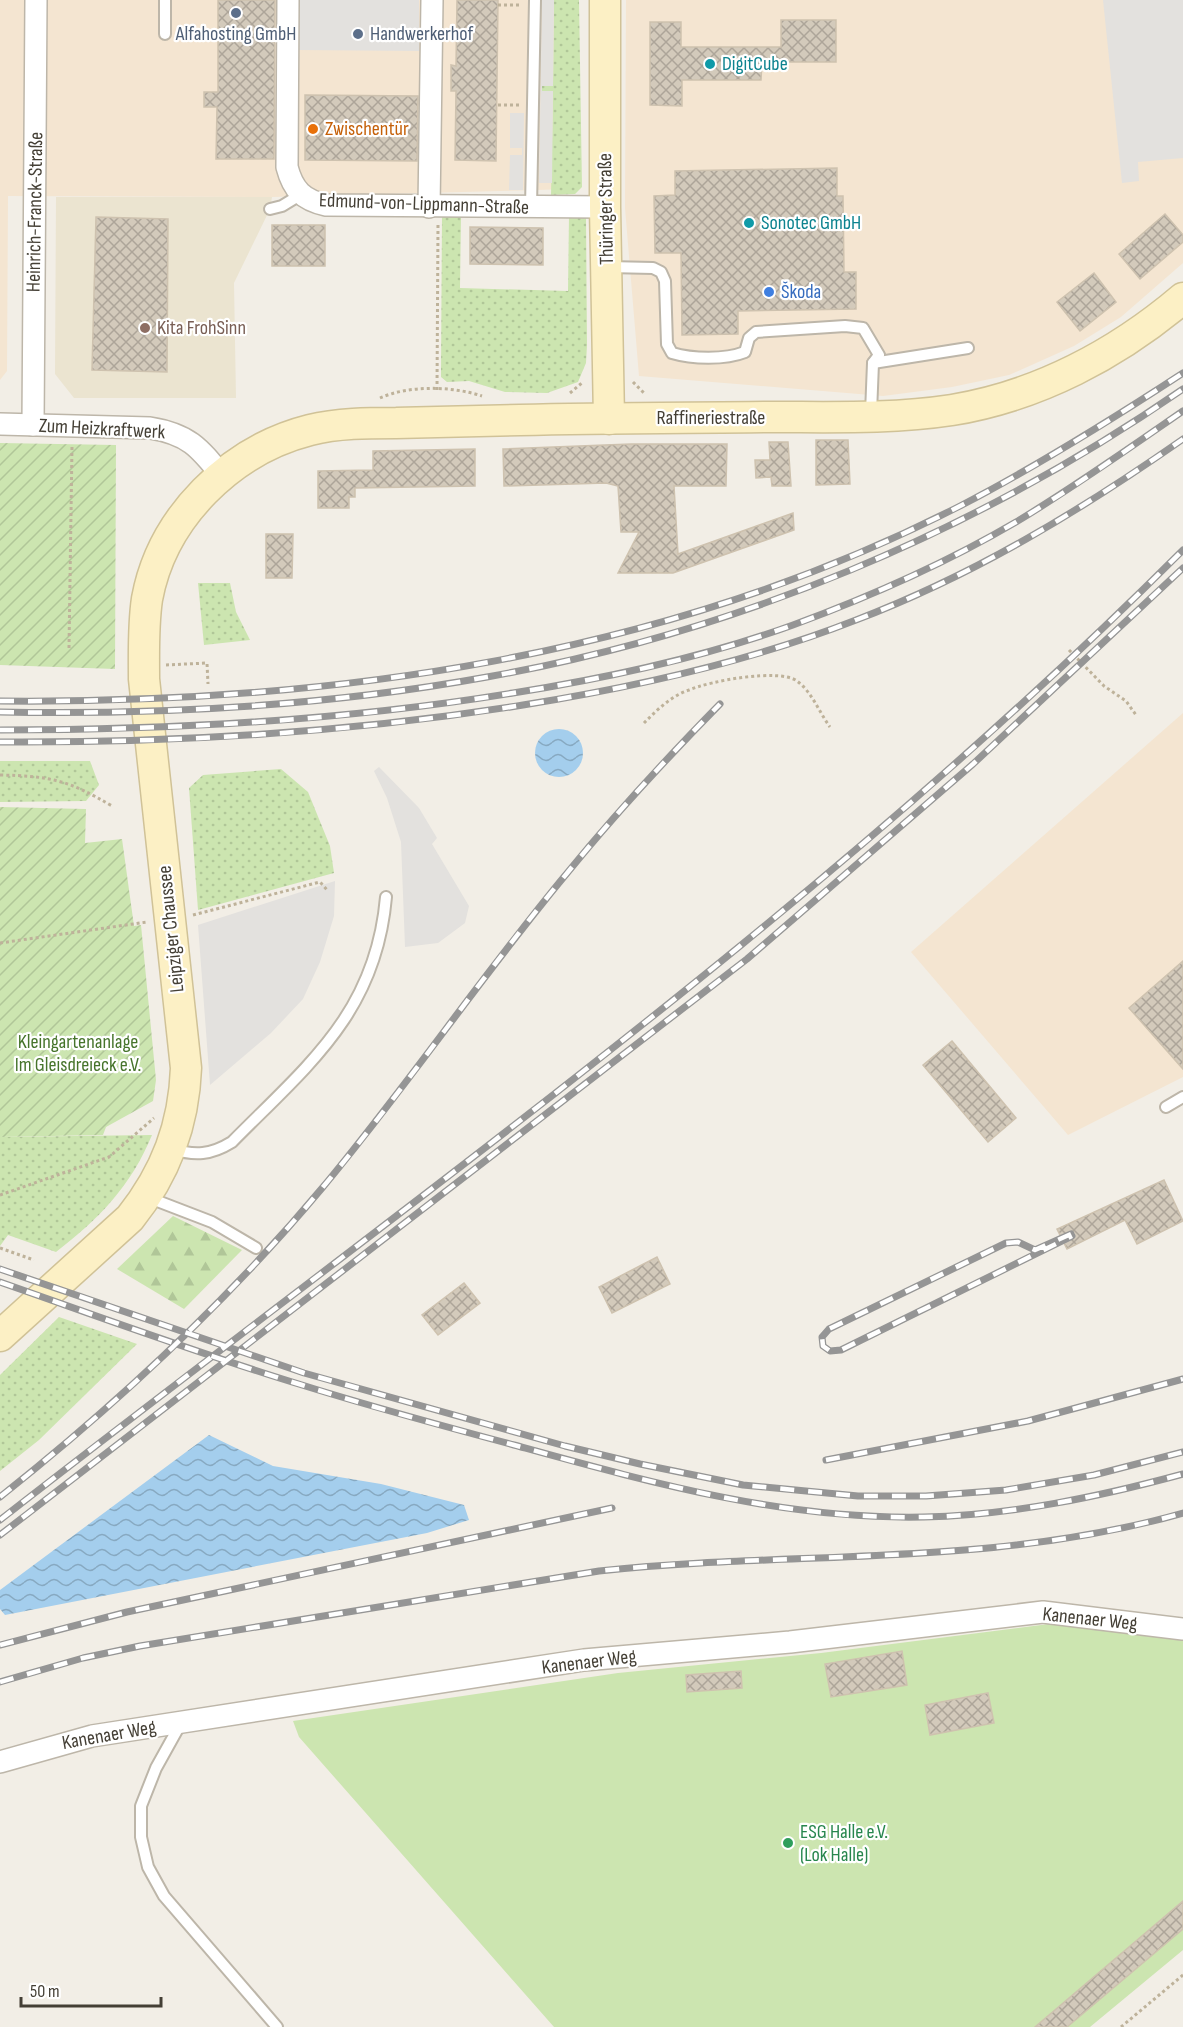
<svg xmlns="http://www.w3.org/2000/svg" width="1183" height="2027" font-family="'Sofia Sans Condensed',sans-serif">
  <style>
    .commercial { fill: #f4e5d1 }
    .education { fill: #ebe4d0 }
    .grass { fill: url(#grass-dots) }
    .forest { fill: url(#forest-firs) }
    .garden { fill: url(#garden-furrows) }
    .pitch { fill: #cce5b0 }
    .parking { fill: #e3e1de }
    .water { fill: url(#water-waves) }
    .building { fill: url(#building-cross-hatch); stroke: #cec2af; stroke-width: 1.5 }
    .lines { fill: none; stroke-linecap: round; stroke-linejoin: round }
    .lane-casing { stroke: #bdb6a9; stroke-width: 14 }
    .street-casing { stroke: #bdb6a9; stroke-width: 24 }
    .secondary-casing { stroke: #d0c297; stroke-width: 33 }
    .path { stroke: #beb29a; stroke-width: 3; stroke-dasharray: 3 3; stroke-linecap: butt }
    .lane { stroke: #fff; stroke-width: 10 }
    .street { stroke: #fff; stroke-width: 21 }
    .secondary { stroke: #fcf0c5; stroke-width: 30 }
    .rail-casing { stroke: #959595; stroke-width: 7 }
    .rail { stroke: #fff; stroke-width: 4.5; stroke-dasharray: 14; stroke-linecap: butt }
    .service-dot { fill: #5c6f8a; stroke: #fff; stroke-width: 2 }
    .culture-dot { fill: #0f9aa8; stroke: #fff; stroke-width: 2 }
    .food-dot { fill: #e8710a; stroke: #fff; stroke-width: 2 }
    .shop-dot { fill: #3f7fe0; stroke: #fff; stroke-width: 2 }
    .education-dot { fill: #8d6e63; stroke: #fff; stroke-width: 2 }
    .leisure-dot { fill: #2e9e5b; stroke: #fff; stroke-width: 2 }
    .labels { text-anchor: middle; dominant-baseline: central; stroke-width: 4.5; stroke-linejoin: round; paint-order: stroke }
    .service-label { font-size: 20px; fill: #4e5e75; stroke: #fff }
    .culture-label { font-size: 20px; fill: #0d838f; stroke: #fff; text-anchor: start }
    .food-label { font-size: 20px; fill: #c56008; stroke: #fff; text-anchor: start }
    .street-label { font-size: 20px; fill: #443f35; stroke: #fff }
    .shop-label { font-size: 20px; fill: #366cbe; stroke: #fff; text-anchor: start }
    .education-label { font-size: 20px; fill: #785e54; stroke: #fff; text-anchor: start }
    .park-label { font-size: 20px; fill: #46742b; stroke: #fff }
    .leisure-label { font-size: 20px; fill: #27864d; stroke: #fff; text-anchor: start }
  </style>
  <defs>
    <pattern id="grass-dots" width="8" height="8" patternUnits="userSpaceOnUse" patternTransform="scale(1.5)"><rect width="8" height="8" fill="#cce5b0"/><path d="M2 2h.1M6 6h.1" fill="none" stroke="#b0c698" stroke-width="1.8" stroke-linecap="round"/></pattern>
    <pattern id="forest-firs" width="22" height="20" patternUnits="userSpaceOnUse" patternTransform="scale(1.5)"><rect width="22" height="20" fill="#cce5b0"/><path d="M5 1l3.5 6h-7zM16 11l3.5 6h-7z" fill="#b0c698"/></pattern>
    <pattern id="garden-furrows" width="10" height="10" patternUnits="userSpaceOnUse" patternTransform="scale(1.5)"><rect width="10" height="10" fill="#cce5b0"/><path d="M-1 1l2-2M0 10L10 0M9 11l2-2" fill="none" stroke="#b0c698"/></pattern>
    <pattern id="water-waves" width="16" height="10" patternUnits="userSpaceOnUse" patternTransform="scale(1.5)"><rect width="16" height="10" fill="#a4ceed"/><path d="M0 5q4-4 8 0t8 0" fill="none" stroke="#87a9c1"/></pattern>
    <pattern id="building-cross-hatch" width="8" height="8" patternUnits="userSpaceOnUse" patternTransform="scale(1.5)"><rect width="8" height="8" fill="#d3cabb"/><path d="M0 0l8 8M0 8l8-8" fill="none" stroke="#ada599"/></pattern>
  </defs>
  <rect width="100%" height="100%" fill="#f2eee6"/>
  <g class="commercial">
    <polygon points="0,0 576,0 572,189 272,197 8,196 7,371 0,380"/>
    <polygon points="626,0 1183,0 1183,263 1121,317 1074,346 1009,375 952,387 883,396 639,376 625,208"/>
    <polygon points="1183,713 1183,1077 1068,1135 911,952"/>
  </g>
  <polygon class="education" points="56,197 272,197 270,209 234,283 236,398 74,398 55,374"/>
  <g class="grass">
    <polygon points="554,0 579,0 582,187 575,194 551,195 553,91 542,91 542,85 553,85"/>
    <polygon points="442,214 461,214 460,288 568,291 569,216 586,216 587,345 586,363 578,382 547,393 505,392 469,381 447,382 441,377"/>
    <polygon points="198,583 230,583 236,612 250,640 204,645"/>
    <polygon points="0,761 90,761 99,785 86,801 0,802"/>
    <polygon points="281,769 308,792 330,846 334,873 198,910 189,788 203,775"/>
    <path d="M152 1135C131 1186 99 1219 56 1252L8 1235 0 1246V1137Z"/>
    <polygon points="59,1317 137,1344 39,1440 0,1471 0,1375"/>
  </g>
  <polygon class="forest" points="173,1216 242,1250 184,1309 117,1269"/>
  <g class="garden">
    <polygon points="0,443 116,445 115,669 0,665"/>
    <polygon points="0,807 86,809 85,843 122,839 134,926 141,925 156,1080 153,1101 106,1127 103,1135 0,1137"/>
  </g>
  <polygon class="pitch" points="1049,1624 1183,1638 1183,1950 1090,2027 554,2027 299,1737 293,1721 618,1673 821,1653"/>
  <g class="parking">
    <polygon points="298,0 419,0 419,51 298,50"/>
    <polygon points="542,0 554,0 553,86 542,86 542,91 553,91 552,183 539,183"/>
    <polygon points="1103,0 1183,0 1183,158 1138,162 1139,181 1122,183"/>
    <polygon points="510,113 524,113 523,190 509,190 510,155 522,155 522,148 510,148"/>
    <polygon points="379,767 419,808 437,838 432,844 469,906 465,923 438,943 405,947 401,842 387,798 374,771"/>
    <polygon points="335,881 334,916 320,962 303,999 271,1033 210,1085 198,925"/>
  </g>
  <g class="water">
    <circle cx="559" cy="753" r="24"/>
    <polygon points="209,1435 273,1466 381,1484 464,1505 469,1520 427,1533 5,1615 0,1609 0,1590"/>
  </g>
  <g class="building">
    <polygon points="218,0 275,0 274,159 216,159 217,107 204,107 204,92 218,92"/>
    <polygon points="457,0 498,0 496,161 455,160 456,91 451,91 451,65 456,66"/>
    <polygon points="781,20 836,20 836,62 762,62 761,80 682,80 682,106 650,105 650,22 681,22 681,47 781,47"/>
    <polygon points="305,95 418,96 417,161 305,160"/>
    <polygon points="837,168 837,196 843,196 844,272 856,272 856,309 738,311 738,334 682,335 681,253 655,253 654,196 675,195 675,171"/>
    <polygon points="1165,214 1183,235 1183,242 1140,279 1119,254"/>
    <polygon points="96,217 168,219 167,372 92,370"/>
    <rect x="272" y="225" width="53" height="41"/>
    <polygon points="470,227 543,228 543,265 470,264"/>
    <polygon points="1094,273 1116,302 1080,331 1057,302"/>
    <polygon points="816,440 848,440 850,484 816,485"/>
    <polygon points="769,442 788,442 791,486 772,486 771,477 756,478 755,460 770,460"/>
    <polygon points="631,444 727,444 726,486 674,486 678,554 793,513 794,530 673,573 618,573 639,532 621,532 618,486 606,483 504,486 503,449"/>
    <polygon points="475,449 475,486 355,488 355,497 349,497 349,508 318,508 318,471 373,470 373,451"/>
    <polygon points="266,534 293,534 292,578 266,578"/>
    <polygon points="1183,961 1183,1069 1129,1008"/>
    <polygon points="952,1041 1016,1118 988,1142 923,1065"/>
    <polygon points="1164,1180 1183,1221 1137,1244 1125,1220 1067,1249 1057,1229"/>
    <polygon points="657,1257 670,1284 612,1313 599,1287"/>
    <polygon points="464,1283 480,1303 438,1335 422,1315"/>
    <polygon points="902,1651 907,1685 831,1697 825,1664"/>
    <polygon points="741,1671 742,1688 687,1692 686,1675"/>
    <polygon points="988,1693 994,1723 930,1735 925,1705"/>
    <polygon points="1183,1901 1183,1929 1067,2027 1035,2027"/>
  </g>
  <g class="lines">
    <g class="lane-casing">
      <g id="lane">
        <polyline points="165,34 165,0"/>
        <polyline points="531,207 535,0"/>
        <polyline points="270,209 282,206 300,195"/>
        <path d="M608 267 653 268 661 272 665 281 667 344 672 353C692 359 725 360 745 352L749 338 756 332 845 326 863 328 879 355 873 363 871 413"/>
        <polyline points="873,363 968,348"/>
        <polyline points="1166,1107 1183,1097"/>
        <path d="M172 1149C195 1156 211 1155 232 1142 308 1065 376 1013 386 897"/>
        <polyline points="147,1197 212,1222 256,1248"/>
        <polyline points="181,1723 156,1768 141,1806 141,1837 148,1867 164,1896 277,2027"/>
      </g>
    </g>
    <g class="street-casing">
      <g id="street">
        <path d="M288 0 287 167C293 190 303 200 326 205L605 207"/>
        <polyline points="429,207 432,0"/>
        <path d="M0 424 150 428C188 434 199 447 222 476"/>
        <polyline points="33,425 36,0"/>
        <polyline points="0,1762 92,1736 584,1660 790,1642 1043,1612 1183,1629"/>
      </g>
    </g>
    <g class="secondary-casing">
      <g id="secondary">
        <polyline points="605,0 605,207 609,419"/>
        <path d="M0 1336 130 1218C166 1173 184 1125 186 1068L144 679C144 652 143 626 147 599 162 517 231 450 310 430 338 423 368 423 396 423 438 422 479 421 520 420 604 418 689 418 773 417 833 417 893 419 952 410 1038 396 1117 354 1183 298"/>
      </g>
    </g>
    <g class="path">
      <polyline points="498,5 521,5"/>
      <polyline points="498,105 521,105"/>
      <polyline points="633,382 645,394"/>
      <polyline points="437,390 438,224"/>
      <polyline points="570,393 583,382"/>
      <path d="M380 398C409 385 452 386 482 396"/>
      <polyline points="69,648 72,446"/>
      <polyline points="1069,650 1104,686 1126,701 1136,715"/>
      <polyline points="166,665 207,663 208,684"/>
      <path d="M644 723C657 710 671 696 689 690 710 681 779 668 797 681 812 692 819 712 830 727"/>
      <path d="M0 775C50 776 68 780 112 806"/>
      <polyline points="193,915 320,882 327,890"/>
      <polyline points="0,943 147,922"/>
      <polyline points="0,1195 109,1157 154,1118"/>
      <polyline points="0,1248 34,1260"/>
      <polyline points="1121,2027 1183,1975"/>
    </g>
    <use href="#lane" class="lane"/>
    <use href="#street" class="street"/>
    <use href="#secondary" class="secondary"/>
    <g class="rail-casing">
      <g id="rail">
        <path d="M0 701C330 704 666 657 962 505 1039 465 1111 420 1183 373"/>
        <path d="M0 712C162 715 327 706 487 677 735 633 976 532 1183 389"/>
        <path d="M0 730C173 730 342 721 513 693 608 678 702 658 793 625 869 597 946 563 1016 522 1073 488 1128 449 1183 411"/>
        <path d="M0 742C177 743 348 733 523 705 636 687 749 662 856 620 974 575 1080 511 1183 439"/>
        <polyline points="1071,1234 1035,1250 1018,1242 1006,1243 829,1329 822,1337 823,1346 830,1351 841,1350 1072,1236"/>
        <polyline points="0,1269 304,1373 565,1446 640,1464 743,1485 858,1496 926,1496 1006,1490 1094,1475 1183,1452"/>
        <path d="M0 1282C100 1317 200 1354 302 1385 372 1407 443 1426 514 1445 649 1482 783 1520 924 1517 1012 1515 1098 1497 1183 1474"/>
        <polyline points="826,1460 1028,1421 1183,1379"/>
        <path d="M0 1497C117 1404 227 1302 323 1187 408 1085 483 974 568 872 616 813 667 758 720 704"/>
        <path d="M0 1520C402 1206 821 912 1183 550"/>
        <polyline points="0,1535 747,959 973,764 1183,568"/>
        <polyline points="0,1645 127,1612 612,1508"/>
        <path d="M0 1682 83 1658 140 1646 599 1571C795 1550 990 1568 1183 1513"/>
      </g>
    </g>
    <use href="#rail" class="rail"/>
  </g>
  <g class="service-dot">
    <circle cx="236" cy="13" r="6"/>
    <circle cx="358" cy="34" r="6"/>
  </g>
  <g class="culture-dot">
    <circle cx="710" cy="64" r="6"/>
    <circle cx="749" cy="223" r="6"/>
  </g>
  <circle class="food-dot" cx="313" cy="129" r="6"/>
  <circle class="shop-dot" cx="769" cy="292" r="6"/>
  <circle class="education-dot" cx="145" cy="328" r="6"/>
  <circle class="leisure-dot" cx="788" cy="1843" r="6"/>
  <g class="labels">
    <g class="service-label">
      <text x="236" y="34">Alfahosting GmbH</text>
      <text x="370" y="34" text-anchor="start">Handwerkerhof</text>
    </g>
    <g class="culture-label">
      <text x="722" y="64">DigitCube</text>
      <text x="761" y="223">Sonotec GmbH</text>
    </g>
    <g class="food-label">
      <text x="325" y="129">Zwischentür</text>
    </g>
    <g class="street-label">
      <text transform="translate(424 204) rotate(2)">Edmund-von-Lippmann-Straße</text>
      <text transform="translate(606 209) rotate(-91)">Thüringer Straße</text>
      <text transform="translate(35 212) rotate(-89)">Heinrich-Franck-Straße</text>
      <text x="711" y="418">Raffineriestraße</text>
      <text transform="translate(102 429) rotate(3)">Zum Heizkraftwerk</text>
      <text transform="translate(171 929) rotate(-96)">Leipziger Chaussee</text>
      <text transform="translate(1090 1619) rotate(6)">Kanenaer Weg</text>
      <text transform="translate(589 1662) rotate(-7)">Kanenaer Weg</text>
      <text transform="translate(109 1735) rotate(-10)">Kanenaer Weg</text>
    </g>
    <g class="shop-label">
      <text x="781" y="292">Škoda</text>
    </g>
    <g class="education-label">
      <text x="157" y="328">Kita FrohSinn</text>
    </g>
    <g class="park-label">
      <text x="78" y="1042">Kleingartenanlage<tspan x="78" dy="23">Im Gleisdreieck e.V.</tspan></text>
    </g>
    <g class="leisure-label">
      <text x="800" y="1832">ESG Halle e.V.<tspan x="800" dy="23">(Lok Halle)</tspan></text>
    </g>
  </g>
  <path d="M21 1997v9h140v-9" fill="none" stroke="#443f35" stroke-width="3"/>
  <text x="30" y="1997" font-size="18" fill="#443f35" stroke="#ffffff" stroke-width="4.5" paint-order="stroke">50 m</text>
</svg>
